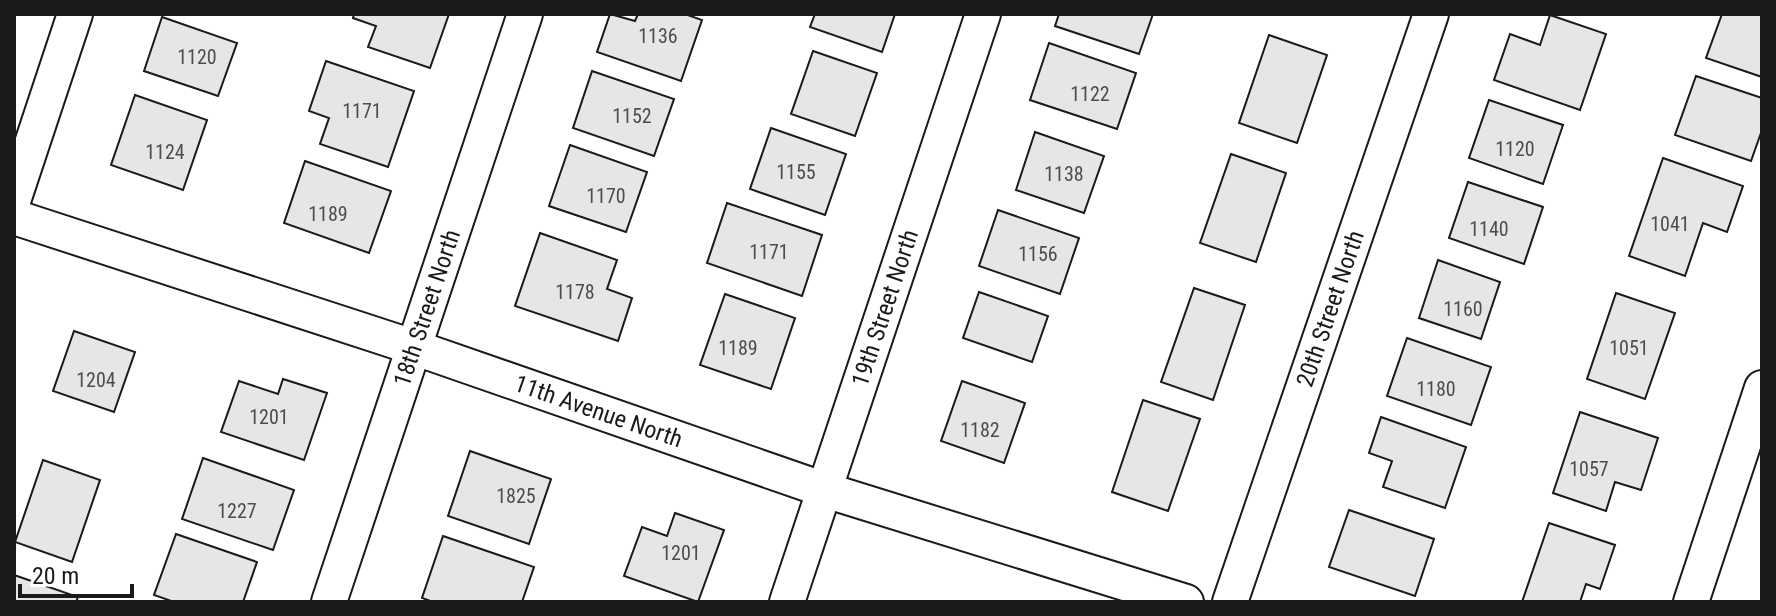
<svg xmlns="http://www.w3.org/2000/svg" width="1776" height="616" font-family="'Roboto Condensed',sans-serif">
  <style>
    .building { fill: #e6e6e6; stroke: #1a1a1a; stroke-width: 2 }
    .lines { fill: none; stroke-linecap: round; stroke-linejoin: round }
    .minor-casing { stroke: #1a1a1a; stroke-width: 38 }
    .minor { stroke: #fff; stroke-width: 34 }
    .labels { text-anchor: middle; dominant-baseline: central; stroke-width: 6; stroke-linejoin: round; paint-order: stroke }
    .number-label { font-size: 20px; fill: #4d4d4d }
    .street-label { font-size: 24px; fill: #1a1a1a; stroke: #fff }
  </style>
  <rect width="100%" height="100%" fill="#fff"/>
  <g class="building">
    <polygon points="354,14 449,14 430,68 368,47 376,26 353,18"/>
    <polygon points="610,14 635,21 638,14 685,14 702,20 681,81 597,52"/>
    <polygon points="815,14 895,14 882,52 810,27"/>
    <polygon points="1059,14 1153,14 1139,54 1055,26"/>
    <polygon points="1722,14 1762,14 1762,77 1706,58"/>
    <polygon points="1550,15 1606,34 1580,110 1494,80 1510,34 1540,45"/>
    <polygon points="162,17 237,43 218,96 144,71"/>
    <polygon points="1269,35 1327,55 1297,143 1239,123"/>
    <polygon points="1049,43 1136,73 1117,129 1030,100"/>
    <polygon points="813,51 877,73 855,136 791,114"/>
    <polygon points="326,61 414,91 388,167 320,144 329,118 309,111"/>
    <polygon points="592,71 674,99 654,156 573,128"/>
    <polygon points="1696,76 1762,98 1762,130 1751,161 1675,135"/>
    <polygon points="135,95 207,120 183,190 111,165"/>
    <polygon points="1489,100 1563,125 1543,184 1469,158"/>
    <polygon points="771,128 846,154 825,215 750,189"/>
    <polygon points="1035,132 1104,156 1084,213 1016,190"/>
    <polygon points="570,145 647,172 626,232 549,206"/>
    <polygon points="1231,154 1286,173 1256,262 1200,243"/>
    <polygon points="1663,158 1743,186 1727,232 1703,223 1685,276 1629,256"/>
    <polygon points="305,161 391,191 369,253 284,223"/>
    <polygon points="1468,182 1543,207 1524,264 1449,238"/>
    <polygon points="727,203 822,235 802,296 707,263"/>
    <polygon points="998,210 1079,238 1060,294 979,266"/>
    <polygon points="540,233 617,260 607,289 632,298 618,341 515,306"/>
    <polygon points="1438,260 1500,282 1481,339 1419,318"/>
    <polygon points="1194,288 1245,305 1213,400 1161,382"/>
    <polygon points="979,292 1048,316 1032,362 963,338"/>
    <polygon points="1616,293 1675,313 1645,399 1587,379"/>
    <polygon points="725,294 795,318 771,389 700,365"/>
    <polygon points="74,331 135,352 114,412 53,391"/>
    <polygon points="1407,338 1491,367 1471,425 1387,396"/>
    <polygon points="283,379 327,393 304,460 221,432 239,381 278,394"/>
    <polygon points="962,381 1025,403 1004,463 941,441"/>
    <polygon points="1143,400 1200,419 1168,511 1112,492"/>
    <polygon points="1580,412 1658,438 1641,490 1615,482 1606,511 1553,493"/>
    <polygon points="1381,417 1466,447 1445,508 1383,487 1392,461 1369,453"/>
    <polygon points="470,451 551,479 529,544 448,516"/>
    <polygon points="203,458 294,490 273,550 182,519"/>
    <polygon points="43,460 100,480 72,562 15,542"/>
    <polygon points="1349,510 1434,539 1415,596 1329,567"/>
    <polygon points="675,513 724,530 698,602 624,576 642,527 667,536"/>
    <polygon points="1549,523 1615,545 1600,589 1586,584 1580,602 1522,602"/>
    <polygon points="176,534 257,562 243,602 174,602 154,595"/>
    <polygon points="443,536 534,567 522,602 433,602 422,598"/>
    <polygon points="14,575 78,597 76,602 14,602"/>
  </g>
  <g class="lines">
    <g class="minor-casing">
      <g id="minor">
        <polyline points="14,198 75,14"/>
        <path id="s1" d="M14 217 413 347 825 490 1186 602"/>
        <path id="s2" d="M329 602 525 14"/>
        <path id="s3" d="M787 602 983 14"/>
        <path id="s4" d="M1230 602 1431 14"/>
        <polyline points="1691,602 1762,388"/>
      </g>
    </g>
    <use href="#minor" class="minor"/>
  </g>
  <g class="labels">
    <g class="number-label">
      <text x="658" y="36">1136</text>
      <text x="197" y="57">1120</text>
      <text x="1090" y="94">1122</text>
      <text x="362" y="111">1171</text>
      <text x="632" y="116">1152</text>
      <text x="1515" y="149">1120</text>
      <text x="165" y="152">1124</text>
      <text x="796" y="172">1155</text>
      <text x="1064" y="174">1138</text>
      <text x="606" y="196">1170</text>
      <text x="328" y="214">1189</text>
      <text x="1670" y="224">1041</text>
      <text x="1489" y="229">1140</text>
      <text x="769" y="252">1171</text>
      <text x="1038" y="254">1156</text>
      <text x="575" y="292">1178</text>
      <text x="1463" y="309">1160</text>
      <text x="738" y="348">1189</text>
      <text x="1629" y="348">1051</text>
      <text x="96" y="380">1204</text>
      <text x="1436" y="389">1180</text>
      <text x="269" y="417">1201</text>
      <text x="980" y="430">1182</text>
      <text x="1589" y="469">1057</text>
      <text x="516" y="496">1825</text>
      <text x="237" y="511">1227</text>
      <text x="681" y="553">1201</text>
    </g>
    <g class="street-label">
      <text stroke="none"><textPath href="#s2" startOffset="310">18th Street North</textPath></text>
      <text stroke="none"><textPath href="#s3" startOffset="310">19th Street North</textPath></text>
      <text stroke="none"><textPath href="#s4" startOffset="310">20th Street North</textPath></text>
      <text stroke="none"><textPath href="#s1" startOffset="616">11th Avenue North</textPath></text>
    </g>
  </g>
  <rect width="1776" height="616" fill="none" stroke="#1a1a1a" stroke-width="32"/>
  <path d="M20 584v12h112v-12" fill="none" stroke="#1a1a1a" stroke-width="4"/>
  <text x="32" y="584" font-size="24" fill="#1a1a1a" stroke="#ffffff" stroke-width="6" paint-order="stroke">20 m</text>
</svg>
